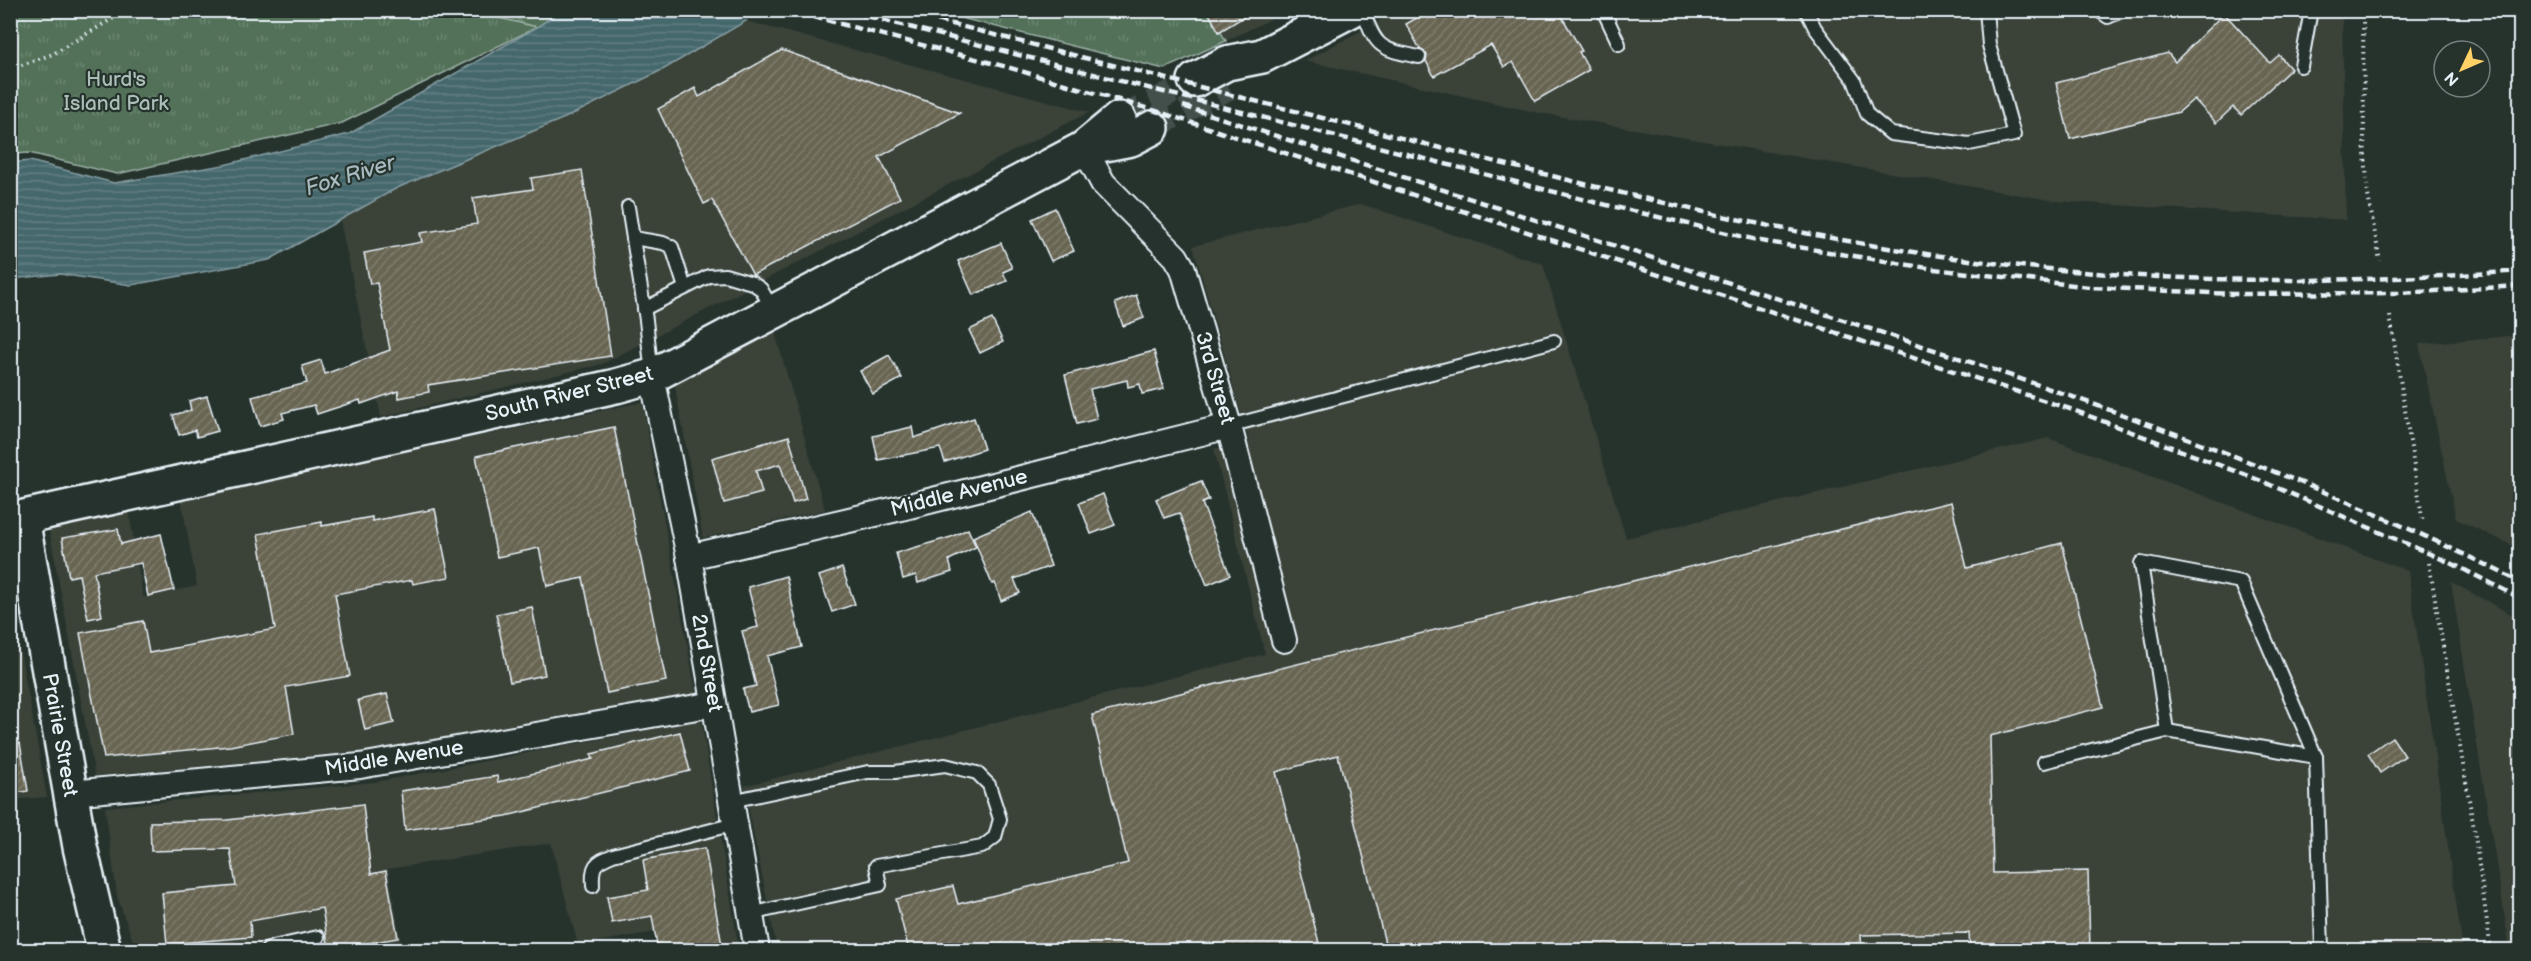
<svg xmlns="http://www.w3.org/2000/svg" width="2531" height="961" font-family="'Balsamiq Sans',sans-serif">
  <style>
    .built { fill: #3a4238 }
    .forest { fill: url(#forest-firs); stroke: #9db1a8; stroke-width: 1.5 }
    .park { fill: url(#park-tufts); stroke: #9db1a8; stroke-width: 1.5 }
    .water { fill: url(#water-rules); stroke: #869ea4; stroke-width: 1.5 }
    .pier { fill: #26332d }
    .building { fill: url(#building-hatch); stroke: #e8f1f8; stroke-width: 1.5 }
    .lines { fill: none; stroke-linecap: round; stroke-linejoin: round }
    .street-tunnel { stroke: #43504b; stroke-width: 24; stroke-dasharray: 24 12; stroke-linecap: butt }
    .lane-casing { stroke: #e8f1f8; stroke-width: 16 }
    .street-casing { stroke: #e8f1f8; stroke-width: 28 }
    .secondary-casing { stroke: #e8f1f8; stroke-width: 38 }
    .path { stroke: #e8f1f8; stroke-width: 4; stroke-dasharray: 1.5 4.5; stroke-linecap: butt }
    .lane { stroke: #26332d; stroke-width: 12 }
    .street { stroke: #26332d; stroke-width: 24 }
    .secondary { stroke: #26332d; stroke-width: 33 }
    .rail { stroke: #e8f1f8; stroke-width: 4.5; stroke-dasharray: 9 4.5; stroke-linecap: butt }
    .labels { text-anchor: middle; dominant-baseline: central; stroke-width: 4.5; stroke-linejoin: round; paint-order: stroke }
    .park-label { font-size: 21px; fill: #acbeb8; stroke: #26332d }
    .street-label { font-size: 21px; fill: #e8f1f8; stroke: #26332d }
    .water-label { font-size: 22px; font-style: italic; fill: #a7bac0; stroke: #26332d }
  </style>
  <defs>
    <pattern id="forest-firs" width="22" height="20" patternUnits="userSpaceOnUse" patternTransform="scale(1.5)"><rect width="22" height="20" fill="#527159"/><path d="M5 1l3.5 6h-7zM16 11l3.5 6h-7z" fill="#6b8672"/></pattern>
    <pattern id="park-tufts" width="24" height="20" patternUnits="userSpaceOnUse" patternTransform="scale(1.5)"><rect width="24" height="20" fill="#527159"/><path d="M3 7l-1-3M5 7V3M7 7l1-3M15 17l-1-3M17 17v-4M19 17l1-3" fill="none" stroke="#6b8672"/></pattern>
    <pattern id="water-rules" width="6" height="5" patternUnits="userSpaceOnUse" patternTransform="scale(1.5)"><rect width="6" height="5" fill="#45676c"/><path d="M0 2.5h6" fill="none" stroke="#607d82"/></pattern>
    <pattern id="building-hatch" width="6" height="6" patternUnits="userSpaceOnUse" patternTransform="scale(1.5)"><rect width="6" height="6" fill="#696552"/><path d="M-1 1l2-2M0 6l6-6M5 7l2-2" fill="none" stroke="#7e7c6c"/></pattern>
  </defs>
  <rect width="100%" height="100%" fill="#26332d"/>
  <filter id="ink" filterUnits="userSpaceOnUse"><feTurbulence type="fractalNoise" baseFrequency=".0167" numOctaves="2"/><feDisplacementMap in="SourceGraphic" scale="12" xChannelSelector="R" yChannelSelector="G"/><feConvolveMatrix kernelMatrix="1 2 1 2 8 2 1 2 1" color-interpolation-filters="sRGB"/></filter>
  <g filter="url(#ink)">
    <g class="built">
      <polygon points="1399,10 2342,11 2346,220 2055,201 1540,113 1305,61"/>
      <polygon points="1209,11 1287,11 1226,41"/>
      <polygon points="746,21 1089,112 602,364 381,417 340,220 397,188 567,117 664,69"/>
      <polygon points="1361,204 1543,264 1626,538 2048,438 2408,571 2463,950 777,950 744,786 1265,654 1214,449 1249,441 1193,246"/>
      <polygon points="773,325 825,510 703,538 674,381"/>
      <polygon points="2520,335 2520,549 2456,519 2419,344"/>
      <polygon points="642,402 697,697 359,752 95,776 49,529 129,511 143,597 197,586 181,499"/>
      <polygon points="2451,582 2520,619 2520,950 2510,950"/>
      <polygon points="10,599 29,699 47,797 11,800"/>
      <polygon points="701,720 739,950 658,950 655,932 578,945 551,843 388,869 401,943 447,940 450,950 136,950 117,896 105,807 375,782"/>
    </g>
    <polygon class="forest" points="465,11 561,11 537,27"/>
    <g class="park">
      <polygon points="465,10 537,27 342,123 117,174 29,153 11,154 11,11"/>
      <polygon points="933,11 1209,11 1226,41 1164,69"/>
    </g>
    <polygon class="water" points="561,11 757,11 746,21 664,69 567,117 397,188 269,260 131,285 60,274 11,279 11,163 30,161 114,183 224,165 349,134 537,27"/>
    <polygon class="pier" points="760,10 750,21 709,11 709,10"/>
    <g class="building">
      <polygon points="1207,10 1255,10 1219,32"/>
      <polygon points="1431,10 1558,10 1582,51 1579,52 1589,70 1535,101 1513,62 1504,67 1491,45 1434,76 1426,61 1427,54 1420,49 1406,24"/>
      <polygon points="2224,13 2270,63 2279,55 2291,69 2241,115 2233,107 2216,123 2194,99 2179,112 2070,139 2056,83 2168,53 2175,62"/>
      <polygon points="782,50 960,113 879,157 900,198 753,275 712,200 704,204 658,109 695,88 699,97"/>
      <polygon points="582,170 611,356 428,385 429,392 399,398 398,391 361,404 360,400 317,414 314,405 282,413 284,419 260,426 252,397 307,383 302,366 321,360 325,374 390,350 377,283 370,284 364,253 422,242 420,233 477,224 473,198 533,189 531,178"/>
      <polygon points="1055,208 1074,251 1051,261 1032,219"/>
      <polygon points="1001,243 1012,268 1003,272 1007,281 973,295 958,261"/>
      <polygon points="1136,295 1144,318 1123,326 1115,303"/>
      <polygon points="992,319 1003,342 980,353 969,330"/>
      <polygon points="1154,351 1164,389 1142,394 1140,384 1128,387 1127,380 1090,389 1097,419 1077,424 1065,375"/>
      <polygon points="889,355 902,378 873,394 860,371"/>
      <polygon points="207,396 218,431 197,437 195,430 179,435 173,415 191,410 189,401"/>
      <polygon points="974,418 984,449 945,462 940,448 878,460 873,436 912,427 914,438"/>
      <polygon points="614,427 666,681 607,693 583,578 547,586 539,548 497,557 476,456"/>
      <polygon points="789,436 806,499 793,503 780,464 756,471 762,493 724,503 712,458"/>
      <polygon points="1201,481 1209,500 1202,503 1230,575 1207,585 1179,513 1164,518 1156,499"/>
      <polygon points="1103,494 1115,525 1091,534 1079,503"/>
      <polygon points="1951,502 1967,568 2062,543 2103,707 1990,736 1993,873 2088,871 2090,951 1970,951 1969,933 1861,935 1862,951 1387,951 1338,755 1276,772 1321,951 909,951 896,899 953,886 958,904 1128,863 1092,715"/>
      <polygon points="435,509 449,577 413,584 412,580 335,594 350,676 286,687 294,734 230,746 104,758 80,633 143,621 149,653 275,629 258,534 322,522 322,526 372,517 372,521"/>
      <polygon points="1032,512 1051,566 1014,579 1020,593 1001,601 995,583 992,584 973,537"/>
      <polygon points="118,529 121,544 161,534 174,590 148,596 141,563 94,572 102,616 88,619 79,575 69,577 62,538"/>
      <polygon points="968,529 976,547 949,560 952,572 918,583 916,575 903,579 896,553 951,537"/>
      <polygon points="842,568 855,604 832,612 819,576"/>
      <polygon points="786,576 802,647 767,656 779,705 749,712 743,689 756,686 742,631 758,627 748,587"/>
      <polygon points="532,607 545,675 510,682 496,614"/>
      <polygon points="387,694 394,723 365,730 358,700"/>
      <polygon points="680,732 690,771 506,816 405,830 401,791 497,776 498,782 593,759 591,754"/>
      <polygon points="2392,737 2405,756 2380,773 2368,754"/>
      <polygon points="20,743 28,791 10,794 10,744"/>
      <polygon points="363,804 371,874 386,871 398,938 329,950 322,908 250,921 251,937 167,944 162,893 236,886 230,849 151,851 150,822 227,820"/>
      <polygon points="705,848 723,951 658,951 652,916 612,923 607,897 648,890 643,860"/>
    </g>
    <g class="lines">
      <g class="street-tunnel">
        <polyline points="1119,119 1195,80"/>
        <polyline points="1152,128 1229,88"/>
      </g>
      <g class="lane-casing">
        <g id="lane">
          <path d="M1363 10C1376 49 1381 49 1419 57"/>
          <polyline points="1603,10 1619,44"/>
          <polyline points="1806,10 1815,28 1854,80 1867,114 1891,134 1969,144 2014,135 1989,45 1986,10"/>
          <polyline points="2098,10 2108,17 2123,10"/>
          <polyline points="2301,66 2311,10"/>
          <polyline points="628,207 646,320 652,375"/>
          <polyline points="633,238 663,243 672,247 685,288"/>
          <polyline points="644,309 709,276 725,275 752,283 761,289 773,310"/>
          <polyline points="1229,426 1554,341"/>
          <polyline points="2167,731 2316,757"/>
          <polyline points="2044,762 2167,731 2141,563 2241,582 2316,757 2322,950"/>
          <polyline points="731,801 868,772 895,772 945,765 977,773 989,785 1000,819 995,837 982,847 876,866 880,885 750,914"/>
          <path d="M593 886C592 865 594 863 613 855L735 824"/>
          <polyline points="267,950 273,947 318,937"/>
        </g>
      </g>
      <g class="street-casing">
        <g id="street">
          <polyline points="1084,148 1103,183 1176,257 1183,269 1229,426 1284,640"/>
          <polyline points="652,376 689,557 757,950"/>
          <polyline points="689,557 901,508 1229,426"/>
          <polyline points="71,793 360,766 714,704"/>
        </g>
      </g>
      <g class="secondary-casing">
        <g id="secondary">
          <polyline points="1195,80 1227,63 1262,56 1351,10"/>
          <polyline points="1089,147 1131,139 1152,128"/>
          <polyline points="22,518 80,847 104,950"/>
          <polyline points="10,520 616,386 652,376 1084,148 1119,119"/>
        </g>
      </g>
      <g class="path">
        <polyline points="2363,10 2364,140 2368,195 2380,261"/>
        <polyline points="10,69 53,54 127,10"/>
        <polyline points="2390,316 2423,523"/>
        <polyline points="2429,563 2474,829 2491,950"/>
      </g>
      <use href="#lane" class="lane"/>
      <use href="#street" class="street"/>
      <use href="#secondary" class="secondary"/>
      <g class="rail">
        <polyline points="787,10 1007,67 1156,111 2073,410 2259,480 2451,563 2520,598"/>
        <polyline points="843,10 1594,202 1761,241 1934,269 2090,287 2232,294 2399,293 2520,286"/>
        <path d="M898 10C1075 56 1252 100 1429 145 1642 199 1853 253 2072 271 2221 284 2372 282 2520 271"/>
        <path d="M1183 106C1398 175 1613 245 1828 315 2066 393 2297 469 2520 582"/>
      </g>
    </g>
  </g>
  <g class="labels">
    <g class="park-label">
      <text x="116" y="79">Hurd's<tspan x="116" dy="24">Island Park</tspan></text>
    </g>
    <g class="street-label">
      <text transform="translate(1215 378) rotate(74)">3rd Street</text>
      <text transform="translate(569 394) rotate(-14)">South River Street</text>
      <text transform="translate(959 493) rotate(-14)">Middle Avenue</text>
      <text transform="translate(707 663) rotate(80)">2nd Street</text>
      <text transform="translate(60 735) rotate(80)">Prairie Street</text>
      <text transform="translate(394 758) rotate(-9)">Middle Avenue</text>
    </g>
    <g class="water-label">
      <text transform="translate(350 176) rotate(-17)">Fox River</text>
    </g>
  </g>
  <rect width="2531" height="961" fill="none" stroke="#26332d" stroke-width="36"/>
  <rect x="18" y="18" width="2495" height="925" fill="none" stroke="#e8f1f8" stroke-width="2" filter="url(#ink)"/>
  <g transform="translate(2462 69) rotate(226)"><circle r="28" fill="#26332d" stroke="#747f7e" stroke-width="1.5"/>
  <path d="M0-4.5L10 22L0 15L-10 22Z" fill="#ffd166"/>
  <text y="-9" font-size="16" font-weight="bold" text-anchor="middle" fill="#e8f1f8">N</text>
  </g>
</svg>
